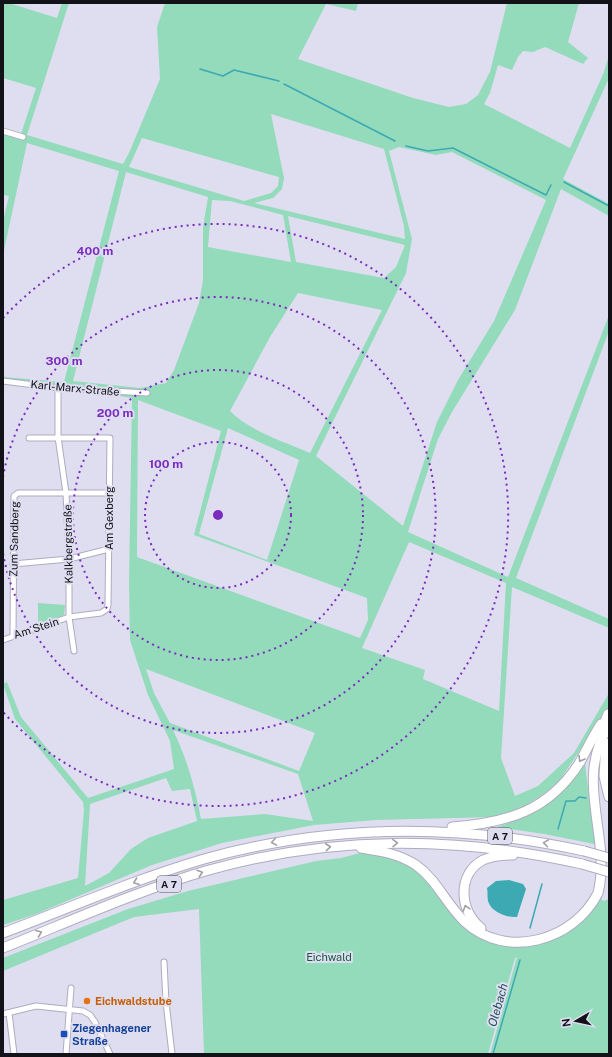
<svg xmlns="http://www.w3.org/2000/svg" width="612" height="1057" font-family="'Public Sans',sans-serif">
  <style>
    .green { fill: #93dbbb; fill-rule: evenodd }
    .water { fill: #3ca9b3 }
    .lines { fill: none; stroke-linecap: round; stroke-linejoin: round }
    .stream { stroke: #3ca9b3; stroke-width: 1.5 }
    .minor-casing { stroke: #aeacbf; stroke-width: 7 }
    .motorway-casing { stroke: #aeacbf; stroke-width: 11 }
    .minor { stroke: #fff; stroke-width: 5 }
    .motorway { stroke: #fff; stroke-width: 9 }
    .motorway-bridge-casing { stroke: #aeacbf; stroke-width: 11; stroke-linecap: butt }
    .motorway-bridge { stroke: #fff; stroke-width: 9 }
    .oneway { stroke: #a0a0a3 }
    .ring { fill: none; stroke: #7b2cbf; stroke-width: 2; stroke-dasharray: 2 4 }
    .food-dot { fill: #e8710a; stroke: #dfdef1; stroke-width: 1.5 }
    .transit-dot { fill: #1a4fb4; stroke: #dfdef1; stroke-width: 1.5 }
    .labels { text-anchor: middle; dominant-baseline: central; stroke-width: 4; stroke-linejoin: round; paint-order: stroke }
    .shield { fill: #dfdef1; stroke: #504f59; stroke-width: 1 }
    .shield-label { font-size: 10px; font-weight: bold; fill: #121218 }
    .street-label { font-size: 11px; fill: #121218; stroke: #dfdef1 }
    .park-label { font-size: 11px; fill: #155740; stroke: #dfdef1 }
    .food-label { font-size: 11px; font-weight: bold; fill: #c56008; stroke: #dfdef1; text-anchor: start }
    .transit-label { font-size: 11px; font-weight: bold; fill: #164399; stroke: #dfdef1; text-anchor: start }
    .water-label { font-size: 12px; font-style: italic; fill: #225155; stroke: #dfdef1 }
    .centre { fill: #7b2cbf; stroke: #dfdef1; stroke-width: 2 }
    .ring-label { font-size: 12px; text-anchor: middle; font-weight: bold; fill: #7b2cbf; stroke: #dfdef1; stroke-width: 4; stroke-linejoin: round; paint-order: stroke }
  </style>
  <rect width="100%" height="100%" fill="#dfdef1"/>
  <g class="green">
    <path d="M3 3H9L57 18 62 3H69L27 135 123 164 129 153 160 79 157 27 165 3H358L356 11 326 4 298 59 413 98 449 107 466 104 478 95 490 72 507 3H579L568 42 588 58 583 64 545 47 533 52 523 51 518 57 512 70 498 65 490 93 484 104 570 148 604 72 609 55V78L563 179 609 204V216L561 189 515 310 452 412 438 439 408 532 508 577 609 315V331L516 578 609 619V628L512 587 501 758 515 796 538 786 574 753 609 693V708L559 781 544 794 523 807 494 817 376 820 314 825 222 843 152 865 36 914 3 925V900L78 878 84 810 83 802 15 719 3 684 7 682 21 717 88 798 174 769 170 741 148 695 130 640 129 584 132 398 113 395 108 389 3 380V377L64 382 119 171 27 143 3 255V221L9 196 3 195V128L21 134 36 88 3 78ZM271 114 384 149 404 226 405 239 254 203 273 198 282 189 284 178ZM142 138 279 177 278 186 271 193 244 201 129 167ZM399 147 436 155 452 152 546 200 494 321 458 380 437 422 403 526 316 456 406 273 412 239 389 151ZM126 172 208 197 203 227V280L199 303 174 370 166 383 140 388 73 381ZM212 200 230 201 283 215 291 262 208 247ZM288 216 405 245 396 267 384 278 296 262ZM298 293 382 310 310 453C283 441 251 432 230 411L270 337ZM138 400 221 431 194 535 367 598 368 620 360 638 137 557ZM228 428 299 460 267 560 199 534ZM409 542 506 583 499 711 423 679 425 670 362 648ZM146 669 315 733 299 771 170 723 154 693ZM173 730 298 774 313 821 265 814 201 819C195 787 187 759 173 730ZM166 778 172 791 190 789 197 821 148 838 131 849 109 873 85 886 90 804Z"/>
    <polygon points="38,603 65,605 64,615 38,624"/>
    <path d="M585 763 590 806 599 845 544 834 497 827C537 815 559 796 585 763Z"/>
    <polygon points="364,852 383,854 414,867 487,938 549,938 599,896 603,901 609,899 609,1054 490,1054 517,957 515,958 488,1054 204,1054 199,909 134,917 3,971 3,958 128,909 188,891 316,861 341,858"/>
  </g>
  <path class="water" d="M509 880 523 884 526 889 517 917C507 918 491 912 488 901 487 897 488 892 487 888L496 881Z"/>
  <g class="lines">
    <g class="stream">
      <polyline points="200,69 223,76 234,70 279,81"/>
      <polyline points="284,84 395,141"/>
      <polyline points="406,146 428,151 453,148 546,195 551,185"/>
      <polyline points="564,182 609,206"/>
      <polyline points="558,829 566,801 575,801 579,797 586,798"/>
      <polyline points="530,928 542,884"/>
      <polyline points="493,1054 520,960"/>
    </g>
    <g class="minor-casing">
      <g id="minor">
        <polyline points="3,131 23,137"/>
        <polyline points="3,381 58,388 147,393"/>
        <polyline points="58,388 58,437 66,493 69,559 69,617 74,651"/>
        <polyline points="13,564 69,559 109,549"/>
        <polyline points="13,636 14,496 18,493 109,493"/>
        <polyline points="3,640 69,617 101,613 107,609 108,605 110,438 29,438"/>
        <polyline points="164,962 166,1002 172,1054"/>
        <polyline points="9,1013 14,1054"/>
        <polyline points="3,1014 36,1006 83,1011 90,1015 95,1022 110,1054"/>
        <polyline points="66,1054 71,988"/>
      </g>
    </g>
    <g class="motorway-casing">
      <g id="motorway">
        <polyline points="601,731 608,714"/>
        <polyline points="606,743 604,776 609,797"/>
        <path d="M452 827C507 823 549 811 580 762 587 749 593 736 601 724"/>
        <path d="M361 848C381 851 399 854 416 865 437 880 446 904 465 922 506 960 574 941 598 893 612 837 573 780 609 726"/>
        <path d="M481 928C459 911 457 874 483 860 492 856 504 855 513 855"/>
        <path d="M3 933C69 908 136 879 204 859 329 824 457 823 584 851"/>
        <path d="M3 948C71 921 139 890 209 870 334 835 456 836 582 864"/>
      </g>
    </g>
    <use href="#minor" class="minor"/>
    <use href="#motorway" class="motorway"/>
    <g class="motorway-bridge-casing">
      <g id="motorway-bridge">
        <polyline points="584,851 609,858"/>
        <polyline points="582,864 609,872"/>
      </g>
    </g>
    <use href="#motorway-bridge" class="motorway-bridge"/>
  </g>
  <defs><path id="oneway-chevron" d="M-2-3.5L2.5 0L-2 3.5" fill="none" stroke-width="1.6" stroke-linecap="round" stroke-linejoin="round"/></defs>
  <g class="oneway">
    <use href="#oneway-chevron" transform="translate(581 759) rotate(121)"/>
    <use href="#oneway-chevron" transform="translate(274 842) rotate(170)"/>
    <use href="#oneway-chevron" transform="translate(395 843) rotate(-1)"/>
    <use href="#oneway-chevron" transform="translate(546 843) rotate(-171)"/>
    <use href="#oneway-chevron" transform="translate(328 847) rotate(-6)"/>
    <use href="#oneway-chevron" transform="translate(200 873) rotate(-18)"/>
    <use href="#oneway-chevron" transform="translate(136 882) rotate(160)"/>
    <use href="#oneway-chevron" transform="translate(466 908) rotate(-108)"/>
    <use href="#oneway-chevron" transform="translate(39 933) rotate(-21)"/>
  </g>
  <g class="ring">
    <circle cx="218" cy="515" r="73"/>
    <circle cx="218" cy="515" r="145"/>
    <path d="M3 477A218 218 0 1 1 3 553"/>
    <path d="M3 318A291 291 0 1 1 3 712"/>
  </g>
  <circle class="food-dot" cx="87" cy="1001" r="4"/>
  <rect class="transit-dot" x="60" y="1030" width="8" height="8" rx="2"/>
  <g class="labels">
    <g class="shield">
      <rect x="488" y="828" width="24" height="16" rx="3"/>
      <rect x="157" y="876" width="24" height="16" rx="3"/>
    </g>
    <g class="shield-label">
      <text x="500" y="836">A 7</text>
      <text x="169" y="884">A 7</text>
    </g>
    <g class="street-label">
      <text transform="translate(75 388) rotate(5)">Karl-Marx-Straße</text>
      <text transform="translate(109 518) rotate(-90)">Am Gexberg</text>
      <text transform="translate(14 539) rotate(-89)">Zum Sandberg</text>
      <text transform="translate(68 544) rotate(-91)">Kalkbergstraße</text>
      <text transform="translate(36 628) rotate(-18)">Am Stein</text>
    </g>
    <g class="park-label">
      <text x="329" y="957">Eichwald</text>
    </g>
    <g class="food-label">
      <text x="95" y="1001">Eichwaldstube</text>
    </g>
    <g class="transit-label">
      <text x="72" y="1028">Ziegenhagener<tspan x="72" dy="13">Straße</tspan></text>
    </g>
    <g class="water-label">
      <text transform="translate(498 1005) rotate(-74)">Olebach</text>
    </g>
  </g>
  <circle cx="218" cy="515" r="6" class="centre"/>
  <g class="ring-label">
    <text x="95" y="255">400 m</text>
    <text x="64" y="365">300 m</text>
    <text x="115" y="417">200 m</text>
    <text x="166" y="468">100 m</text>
  </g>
  <rect width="612" height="1057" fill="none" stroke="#121218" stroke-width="8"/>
  <g transform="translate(576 1021) rotate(261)" stroke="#dfdef1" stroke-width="3" paint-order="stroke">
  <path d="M0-3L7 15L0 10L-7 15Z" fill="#121218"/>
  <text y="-6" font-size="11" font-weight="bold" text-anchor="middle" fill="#121218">N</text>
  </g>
</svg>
